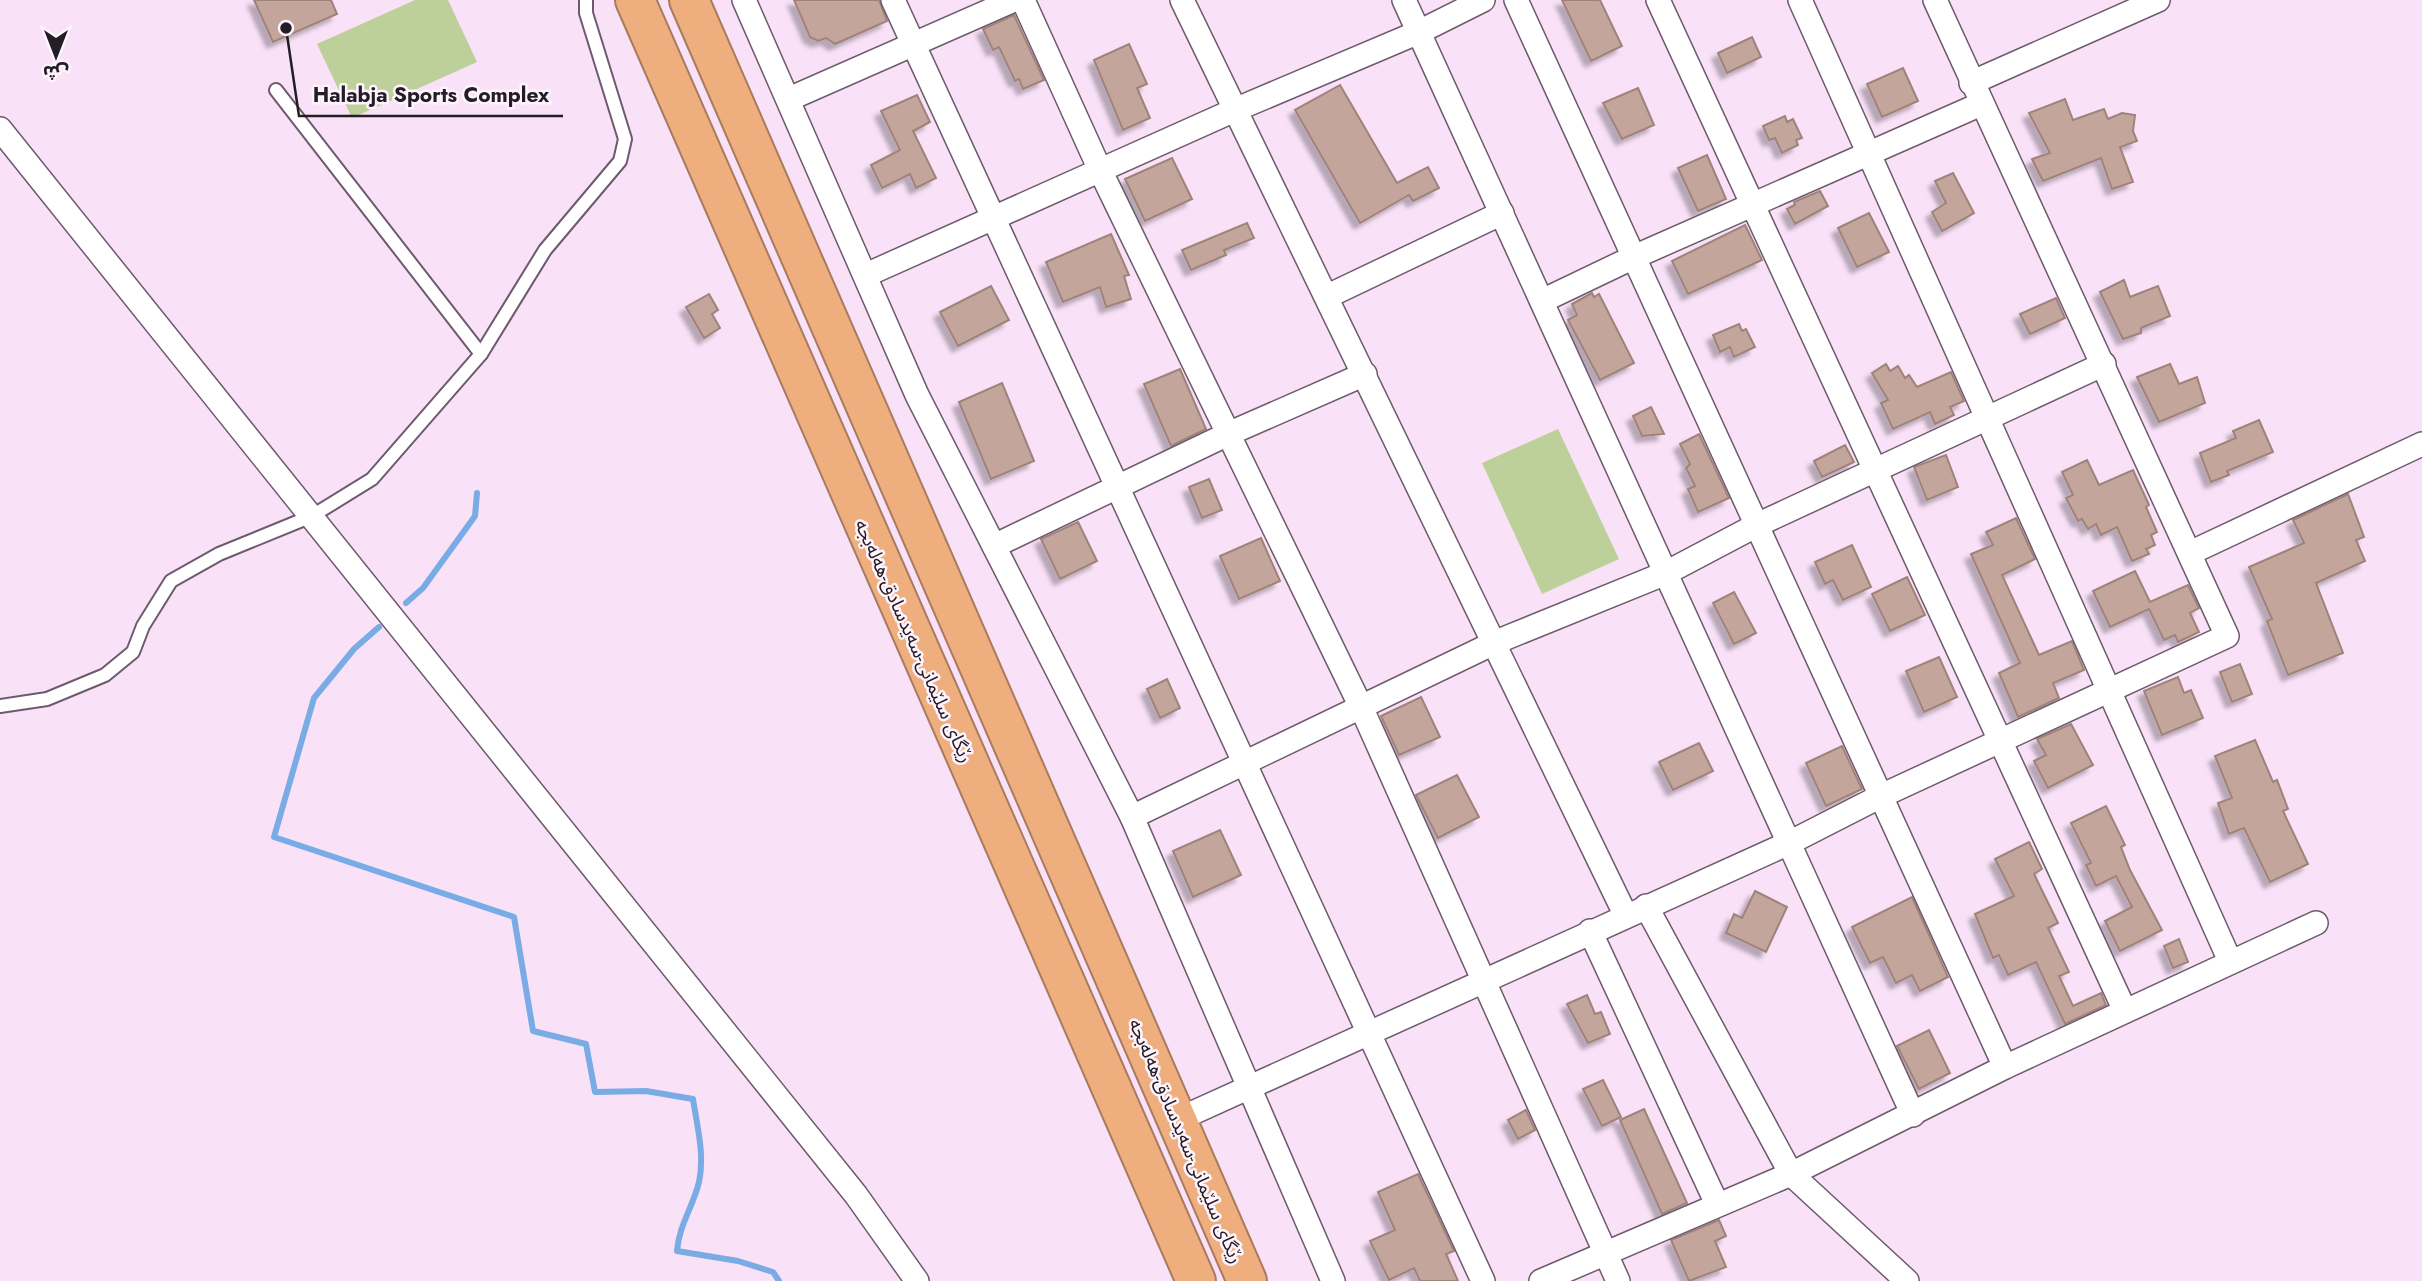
<svg xmlns="http://www.w3.org/2000/svg" width="2422" height="1281" font-family="Jost,'Noto Sans Arabic',sans-serif">
  <style>
    .green { fill: #bdd09a }
    .lines { fill: none; stroke-linecap: round; stroke-linejoin: round }
    .stream { stroke: #79abe5; stroke-width: 6 }
    .building { fill: #c3a59b; stroke: #9f8279; stroke-width: 2; filter: url(#shadow) }
    .lane-casing { stroke: #6d5a6d; stroke-width: 16 }
    .street-casing { stroke: #6d5a6d; stroke-width: 26 }
    .highway-casing { stroke: #a87b5f; stroke-width: 42 }
    .lane { stroke: #fff; stroke-width: 12 }
    .street { stroke: #fff; stroke-width: 23 }
    .highway { stroke: #efae7e; stroke-width: 38 }
    .labels { text-anchor: middle; dominant-baseline: central; stroke-width: 5; stroke-linejoin: round; paint-order: stroke }
    .street-label { font-size: 19px; fill: #251d25; stroke: #fdf4fd }
    .leader { fill: none; stroke: #251d25; stroke-width: 2.5 }
    .callout-dot { fill: #251d25; stroke: #fdf4fd; stroke-width: 2.5 }
    .callout-label { font-size: 21px; text-anchor: middle; font-weight: bold; fill: #251d25; stroke: #fdf4fd; stroke-width: 5; stroke-linejoin: round; paint-order: stroke }
  </style>
  <defs>
    <filter id="shadow"><feDropShadow dx="-6" dy="6" stdDeviation="2" flood-color="#0004"/></filter>
  </defs>
  <rect width="100%" height="100%" fill="#f9e2f8"/>
  <g class="green">
    <polygon points="415,0 448,0 477,62 352,118 317,44"/>
    <polygon points="1558,429 1619,559 1542,594 1482,463"/>
  </g>
  <g class="lines">
    <g class="stream">
      <polyline points="406,603 423,588 475,516 477,493"/>
      <path d="M379 627 354 649 314 698 274 837 514 917 533 1031 586 1044 595 1092 646 1091 693 1099C697 1126 705 1155 699 1182 693 1207 679 1225 677 1251L738 1261 773 1272 779 1281"/>
    </g>
  </g>
  <g class="building">
    <polygon points="254,0 331,0 337,14 273,42"/>
    <polygon points="794,0 879,0 887,21 835,44 826,38 818,41 810,37"/>
    <polygon points="1562,0 1600,0 1622,46 1591,61"/>
    <polygon points="1014,15 1044,80 1023,89 1019,79 1015,81 999,47 993,50 983,29"/>
    <polygon points="1752,37 1761,57 1727,73 1718,53"/>
    <polygon points="1129,44 1147,84 1137,88 1150,118 1123,130 1094,60"/>
    <polygon points="1903,68 1918,101 1882,117 1867,84"/>
    <polygon points="1340,85 1397,183 1428,167 1439,188 1413,201 1409,195 1360,223 1295,110"/>
    <polygon points="1638,88 1654,125 1622,139 1603,103"/>
    <polygon points="917,95 930,122 913,131 936,178 916,188 910,174 882,188 871,165 900,150 881,111"/>
    <polygon points="2065,99 2073,120 2104,109 2108,119 2122,113 2135,115 2133,131 2137,141 2120,147 2133,182 2112,189 2101,158 2043,181 2032,159 2050,153 2029,113"/>
    <polygon points="1785,116 1787,122 1793,119 1802,138 1796,140 1798,145 1782,153 1775,138 1769,140 1763,126"/>
    <polygon points="1707,155 1726,199 1698,211 1678,168"/>
    <polygon points="1172,158 1192,199 1145,221 1125,179"/>
    <polygon points="1953,173 1974,213 1942,231 1932,212 1946,203 1935,181"/>
    <polygon points="1820,191 1828,206 1795,224 1787,209 1795,205 1794,202"/>
    <polygon points="1869,213 1889,252 1857,267 1838,228"/>
    <polygon points="1247,223 1254,238 1224,250 1226,255 1191,270 1182,250"/>
    <polygon points="1745,225 1762,260 1688,294 1672,261"/>
    <polygon points="1111,234 1129,275 1124,276 1131,299 1106,307 1100,287 1063,302 1046,262"/>
    <polygon points="2124,280 2130,297 2158,286 2170,316 2141,328 2141,333 2123,339 2100,292"/>
    <polygon points="991,286 1009,320 958,346 940,312"/>
    <polygon points="1592,293 1594,297 1599,294 1634,363 1600,380 1568,320 1577,315 1572,304"/>
    <polygon points="709,294 718,310 712,314 720,328 704,338 686,307"/>
    <polygon points="2056,298 2065,318 2030,334 2020,314"/>
    <polygon points="1739,324 1742,331 1746,329 1755,347 1734,357 1730,347 1720,352 1713,335"/>
    <polygon points="1886,364 1890,371 1898,366 1905,378 1909,375 1917,387 1951,372 1964,401 1950,407 1954,415 1935,424 1930,412 1893,429 1881,403 1888,400 1872,373"/>
    <polygon points="2170,364 2179,384 2197,377 2205,403 2159,422 2137,377"/>
    <polygon points="1180,369 1206,429 1171,446 1144,384"/>
    <polygon points="1002,383 1034,461 991,479 959,402"/>
    <polygon points="1651,407 1664,434 1642,436 1633,416"/>
    <polygon points="2259,420 2273,452 2227,471 2229,475 2211,482 2200,453 2236,438 2233,431"/>
    <polygon points="1699,434 1729,498 1698,512 1688,489 1695,486 1686,468 1690,464 1680,444"/>
    <polygon points="1845,445 1854,462 1822,477 1814,461"/>
    <polygon points="1946,455 1958,487 1927,500 1914,467"/>
    <polygon points="2087,460 2099,485 2133,470 2149,505 2146,507 2157,532 2151,535 2155,545 2146,549 2149,554 2132,561 2117,527 2101,535 2096,524 2088,529 2082,519 2078,521 2066,498 2073,495 2062,472"/>
    <polygon points="1209,479 1222,510 1202,518 1189,487"/>
    <polygon points="2348,494 2364,537 2356,540 2365,561 2316,583 2343,653 2288,675 2267,621 2272,619 2249,567 2304,543 2293,520"/>
    <polygon points="2016,518 2035,559 2002,575 2039,655 2072,641 2084,670 2053,683 2059,698 2018,717 1999,673 2020,663 1971,554 1993,545 1986,532"/>
    <polygon points="1078,522 1097,561 1060,579 1041,539"/>
    <polygon points="1261,538 1280,581 1239,599 1220,556"/>
    <polygon points="1852,545 1871,587 1843,600 1833,580 1825,584 1815,562"/>
    <polygon points="2135,571 2150,602 2188,585 2199,608 2190,613 2199,632 2178,642 2175,635 2164,640 2149,609 2110,627 2093,591"/>
    <polygon points="1907,577 1925,615 1890,631 1872,594"/>
    <polygon points="1734,592 1756,633 1734,644 1713,603"/>
    <polygon points="1939,657 1957,697 1924,712 1906,671"/>
    <polygon points="2240,664 2252,694 2232,702 2220,672"/>
    <polygon points="2178,677 2184,693 2191,690 2203,718 2162,735 2144,691"/>
    <polygon points="1167,679 1180,708 1160,718 1147,689"/>
    <polygon points="1421,697 1440,737 1399,755 1381,716"/>
    <polygon points="2071,724 2093,765 2048,788 2034,761 2046,755 2037,739"/>
    <polygon points="2255,740 2273,782 2277,780 2288,809 2283,811 2308,864 2270,882 2244,828 2229,834 2218,803 2232,798 2215,756"/>
    <polygon points="1699,743 1713,771 1673,790 1659,762"/>
    <polygon points="1842,746 1862,789 1826,806 1806,763"/>
    <polygon points="1457,775 1479,817 1438,838 1416,795"/>
    <polygon points="2106,806 2125,845 2121,847 2130,870 2162,930 2120,951 2105,921 2132,907 2116,876 2096,886 2086,865 2091,863 2071,823"/>
    <polygon points="1220,830 1241,875 1193,897 1173,851"/>
    <polygon points="2029,842 2042,869 2034,874 2058,923 2048,928 2069,972 2059,976 2073,1006 2101,993 2106,1005 2065,1024 2036,962 2008,975 1999,955 1993,958 1975,914 2014,896 1995,859"/>
    <polygon points="1755,891 1787,907 1766,952 1726,933 1734,914 1742,918"/>
    <polygon points="1912,897 1948,977 1920,991 1912,975 1896,983 1883,957 1870,963 1852,927"/>
    <polygon points="2179,939 2188,962 2173,968 2164,946"/>
    <polygon points="1587,995 1595,1014 1601,1012 1610,1034 1588,1043 1567,1004"/>
    <polygon points="1929,1030 1950,1073 1919,1089 1897,1046"/>
    <polygon points="1603,1080 1621,1117 1602,1126 1583,1089"/>
    <polygon points="1644,1109 1687,1203 1662,1214 1620,1120"/>
    <polygon points="1526,1110 1535,1130 1518,1139 1508,1120"/>
    <polygon points="1418,1174 1454,1251 1446,1254 1458,1281 1420,1281 1414,1268 1389,1280 1370,1241 1395,1230 1378,1192"/>
    <polygon points="1719,1220 1726,1236 1715,1241 1726,1267 1689,1281 1671,1240"/>
  </g>
  <g class="lines">
    <g class="lane-casing">
      <g id="lane">
        <polyline points="276,90 481,354"/>
        <polyline points="0,706 47,699 105,675 133,652 143,626 171,581 219,554 312,516 372,479 481,354 545,250 620,161 625,139 586,13 586,0"/>
      </g>
    </g>
    <g class="street-casing">
      <g id="street">
        <polyline points="744,0 917,395 1132,817 1333,1281"/>
        <polyline points="893,0 1483,1281"/>
        <polyline points="1023,0 1100,170 1362,709 1618,1281"/>
        <polyline points="1182,0 1626,916"/>
        <polyline points="1404,0 1913,1115"/>
        <polyline points="1516,0 2005,1067"/>
        <polyline points="1658,0 2125,1011"/>
        <polyline points="1800,0 2230,961"/>
        <polyline points="1971,83 2158,0"/>
        <polyline points="789,99 1014,0"/>
        <polyline points="0,129 856,1195 917,1281"/>
        <polyline points="866,275 1237,109 1419,32 1483,0"/>
        <polyline points="1328,296 1502,213"/>
        <polyline points="1542,301 1634,257 1981,104"/>
        <polyline points="994,546 1228,434 1365,374"/>
        <polyline points="2190,553 2422,444"/>
        <polyline points="1132,817 1496,642 1666,573 1757,525 2104,364"/>
        <polyline points="1646,906 1791,1174 1907,1281"/>
        <polyline points="1590,931 1717,1204"/>
        <polyline points="1177,1120 1789,843 1881,796 2227,636 1935,0"/>
        <polyline points="1541,1281 1791,1174 2005,1067 2316,923"/>
      </g>
    </g>
    <g class="highway-casing">
      <g id="highway">
        <polyline points="635,0 1196,1281"/>
        <polyline points="689,0 1247,1281"/>
      </g>
    </g>
    <use href="#lane" class="lane"/>
    <use href="#street" class="street"/>
    <use href="#highway" class="highway"/>
  </g>
  <g class="labels">
    <g class="street-label">
      <text transform="translate(914 641) rotate(66)">رێگای سلێمانی-سەیدسادق-هەلەبجە</text>
      <text transform="translate(1186 1141) rotate(67)">رێگای سلێمانی-سەیدسادق-هەلەبجە</text>
    </g>
  </g>
  <path class="leader" d="M286 28L299 116H563"/>
  <circle class="callout-dot" cx="286" cy="28" r="7"/>
  <g class="callout-label">
    <text x="431" y="102">Halabja Sports Complex</text>
  </g>
  <g transform="translate(56 56) rotate(180)" stroke="#fdf4fd" stroke-width="5" paint-order="stroke">
  <path d="M0-5L12 26L0 18L-12 26Z" fill="#251d25"/>
  <text y="-10" font-size="19" font-weight="bold" text-anchor="middle" fill="#251d25">ش</text>
  </g>
</svg>
